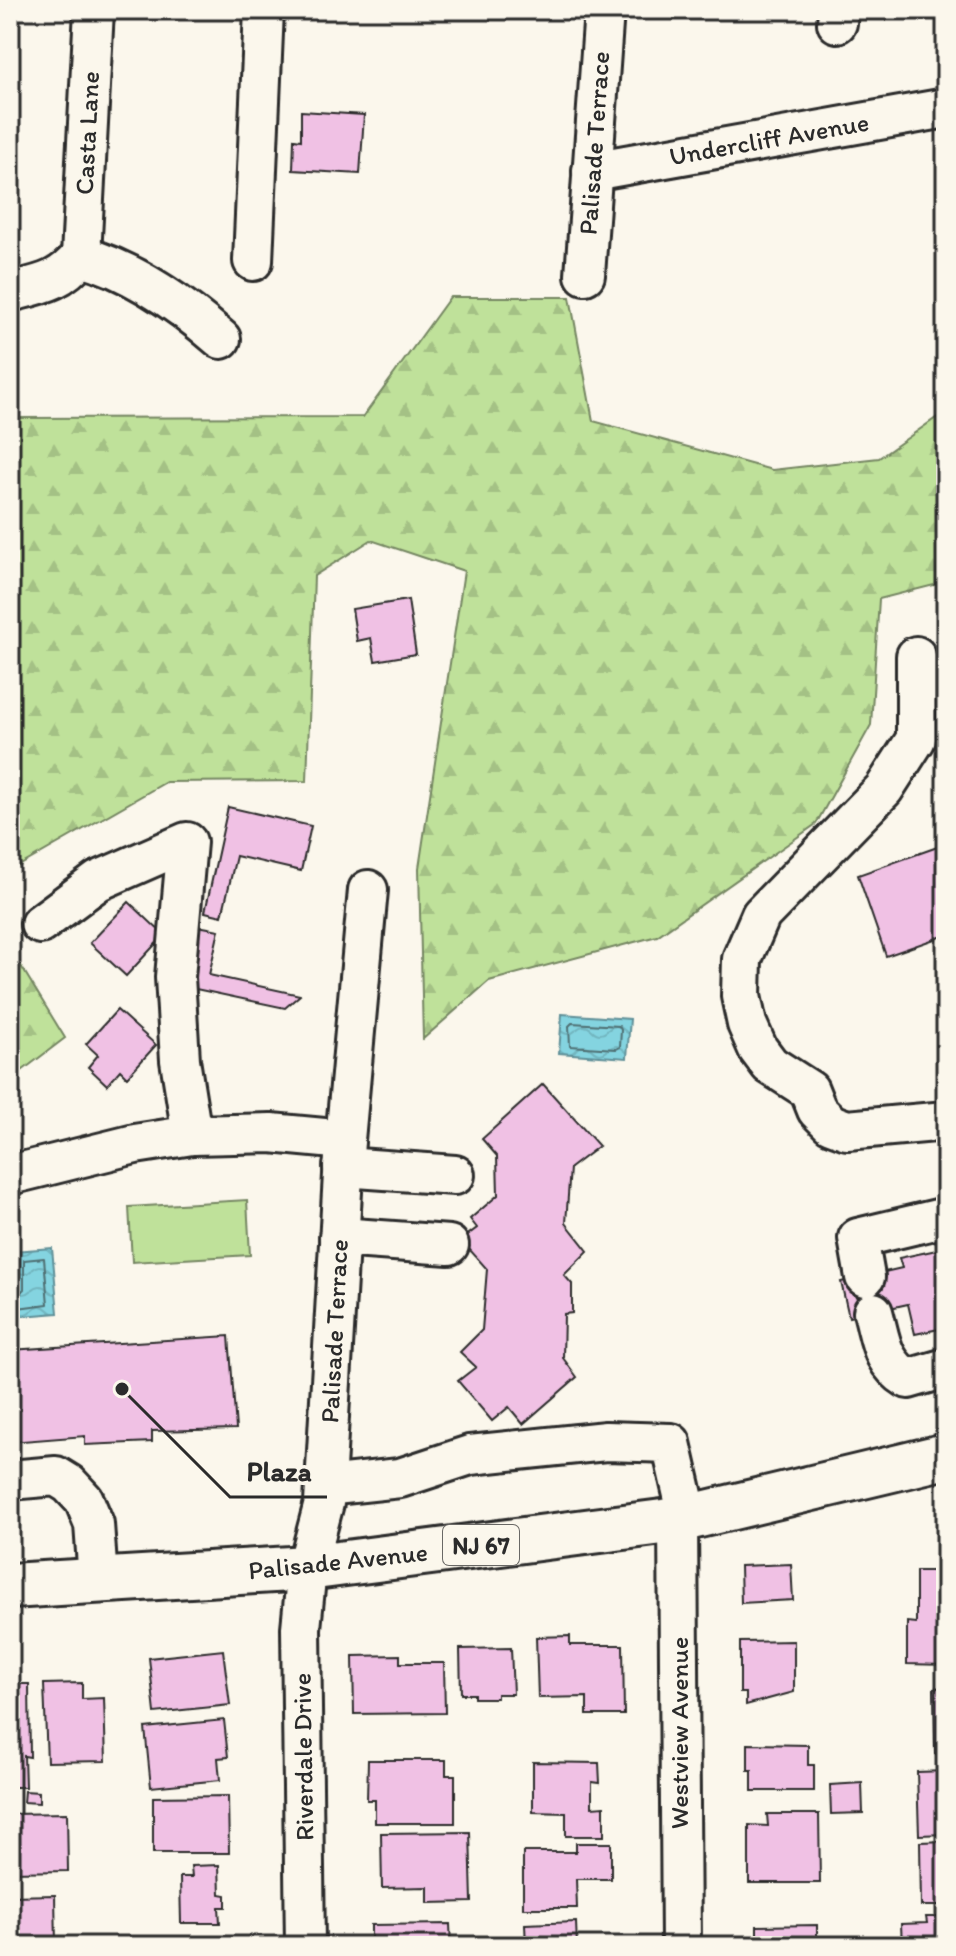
<svg xmlns="http://www.w3.org/2000/svg" width="956" height="1956" font-family="Itim,sans-serif">
  <style>
    .forest { fill: url(#forest-firs); stroke: #758662; stroke-width: 2 }
    .park { fill: #bfe19a; stroke: #758662; stroke-width: 2 }
    .water { fill: url(#water-waves); stroke: #609098; stroke-width: 2 }
    .lines { fill: none; stroke-linecap: round; stroke-linejoin: round }
    .shore { stroke: #4f6f73; stroke-width: 2 }
    .building { fill: #f0c1e4; stroke: #2b2b2b; stroke-width: 2 }
    .minor-casing { stroke: #2b2b2b; stroke-width: 44 }
    .major-casing { stroke: #2b2b2b; stroke-width: 50 }
    .minor { stroke: #fbf7ec; stroke-width: 38 }
    .major { stroke: #fbf7ec; stroke-width: 44 }
    .labels { text-anchor: middle; dominant-baseline: central; stroke-width: 7; stroke-linejoin: round; paint-order: stroke }
    .shield { fill: #fbf7ec; stroke: #696865; stroke-width: 2 }
    .shield-label { font-size: 24px; font-weight: bold; fill: #2b2b2b }
    .street-label { font-size: 26px; fill: #2b2b2b; stroke: #fbf7ec }
    .leader { fill: none; stroke: #2b2b2b; stroke-width: 3 }
    .callout-dot { fill: #2b2b2b; stroke: #fbf7ec; stroke-width: 3 }
    .callout-label { font-size: 28px; text-anchor: middle; font-weight: bold; fill: #2b2b2b; stroke: #fbf7ec; stroke-width: 7; stroke-linejoin: round; paint-order: stroke }
  </style>
  <defs>
    <pattern id="forest-firs" width="22" height="20" patternUnits="userSpaceOnUse" patternTransform="scale(2)"><rect width="22" height="20" fill="#bfe19a"/><path d="M5 1l3.5 6h-7zM16 11l3.5 6h-7z" fill="#a4c185"/></pattern>
    <pattern id="water-waves" width="16" height="10" patternUnits="userSpaceOnUse" patternTransform="scale(2)"><rect width="16" height="10" fill="#84d4e0"/><path d="M0 5q4-4 8 0t8 0" fill="none" stroke="#72b6c0"/></pattern>
  </defs>
  <rect width="100%" height="100%" fill="#fbf7ec"/>
  <filter id="ink" filterUnits="userSpaceOnUse"><feTurbulence type="fractalNoise" baseFrequency=".0125" numOctaves="2"/><feDisplacementMap in="SourceGraphic" scale="16" xChannelSelector="R" yChannelSelector="G"/><feConvolveMatrix kernelMatrix="1 2 1 2 8 2 1 2 1" color-interpolation-filters="sRGB"/></filter>
  <g filter="url(#ink)">
    <g class="forest">
      <polygon points="450,297 570,297 593,421 772,470 879,458 946,411 946,582 879,599 871,725 816,824 657,936 489,981 423,1039 419,868 464,571 371,540 314,576 307,781 166,782 10,871 10,418 363,417"/>
      <polygon points="10,948 65,1038 10,1080"/>
    </g>
    <polygon class="park" points="247,1200 250,1255 132,1262 129,1207"/>
    <g class="water">
      <polygon points="562,1014 630,1019 627,1058 559,1053"/>
      <polygon points="52,1248 58,1313 10,1317 10,1288 17,1286 14,1251"/>
    </g>
    <g class="lines">
      <g class="shore">
        <polygon points="572,1023 619,1026 621,1030 620,1047 616,1049 570,1046 569,1026"/>
        <polyline points="10,1295 19,1294 24,1289 24,1260 44,1258 48,1304 10,1309"/>
      </g>
    </g>
    <g class="building">
      <polygon points="301,111 364,115 360,174 293,170 294,139 301,140"/>
      <polygon points="408,600 416,654 375,661 371,638 357,641 352,609"/>
      <polygon points="228,807 311,826 301,871 236,856 222,916 205,912"/>
      <polygon points="946,844 946,935 886,956 858,875"/>
      <polygon points="129,902 164,935 126,976 90,943"/>
      <polygon points="198,926 219,930 209,975 300,995 285,1008 191,988"/>
      <polygon points="117,1010 156,1045 127,1077 120,1070 107,1085 88,1067 98,1055 86,1044"/>
      <polygon points="543,1084 599,1146 570,1168 566,1223 588,1251 564,1275 572,1284 572,1313 564,1314 563,1358 577,1377 523,1424 509,1407 492,1421 458,1381 476,1367 460,1352 482,1330 487,1269 461,1240 477,1228 470,1219 498,1195 497,1156 482,1139"/>
      <polygon points="946,1248 946,1341 942,1342 939,1329 915,1334 908,1304 849,1317 841,1282 902,1268 899,1258"/>
      <polygon points="229,1336 236,1429 152,1431 152,1442 85,1445 85,1436 10,1442 10,1350"/>
      <polygon points="791,1564 793,1600 741,1603 740,1566"/>
      <polygon points="916,1571 946,1571 946,1665 907,1664 907,1622 916,1623"/>
      <polygon points="570,1636 570,1645 623,1645 624,1715 587,1715 587,1697 538,1698 536,1637"/>
      <polygon points="794,1641 794,1692 746,1705 746,1693 740,1693 740,1642"/>
      <polygon points="511,1648 513,1694 497,1694 497,1698 474,1698 474,1694 461,1694 460,1649"/>
      <polygon points="223,1650 230,1705 155,1713 149,1658"/>
      <polygon points="400,1655 400,1663 444,1663 445,1713 354,1714 353,1656"/>
      <polygon points="82,1683 82,1699 104,1698 106,1761 47,1762 44,1684"/>
      <polygon points="10,1684 29,1684 30,1757 24,1756 25,1787 10,1787"/>
      <polygon points="946,1687 946,1753 935,1754 934,1688"/>
      <polygon points="224,1720 228,1757 218,1758 220,1780 151,1787 145,1728"/>
      <polygon points="748,1744 808,1745 808,1765 814,1765 814,1791 752,1791 752,1770 748,1770"/>
      <polygon points="368,1760 446,1760 446,1775 455,1775 455,1823 375,1823 375,1800 367,1800"/>
      <polygon points="533,1762 599,1763 600,1783 592,1782 592,1807 604,1806 604,1836 566,1836 566,1813 533,1812"/>
      <polygon points="946,1771 946,1834 919,1835 917,1772"/>
      <polygon points="862,1783 863,1813 831,1814 830,1785"/>
      <polygon points="24,1791 39,1792 39,1803 23,1802"/>
      <polygon points="228,1796 229,1853 153,1853 153,1797"/>
      <polygon points="67,1813 68,1871 10,1872 10,1814"/>
      <polygon points="767,1814 819,1814 820,1883 749,1883 749,1825 768,1826"/>
      <polygon points="470,1832 472,1902 428,1903 428,1887 382,1888 381,1833"/>
      <polygon points="946,1841 946,1906 921,1906 920,1842"/>
      <polygon points="576,1843 611,1843 611,1879 576,1879 577,1908 523,1908 523,1852 576,1852"/>
      <polygon points="219,1865 220,1894 226,1895 226,1907 219,1907 220,1923 181,1923 180,1877 192,1877 191,1866"/>
      <polygon points="55,1895 56,1945 10,1946 10,1896"/>
      <polygon points="926,1917 946,1917 946,1946 902,1946 901,1924 927,1923"/>
      <polygon points="576,1922 577,1946 526,1946 525,1924"/>
      <polygon points="450,1924 451,1946 371,1946 371,1925"/>
      <polygon points="817,1925 817,1946 757,1946 757,1926"/>
      <polygon points="225,1940 225,1946 174,1946 174,1941"/>
    </g>
    <g class="lines">
      <g class="minor-casing">
        <g id="minor">
          <polyline points="837,23 838,10"/>
          <polyline points="592,171 946,108"/>
          <polyline points="81,256 94,10"/>
          <polyline points="253,261 264,10"/>
          <polyline points="585,275 604,10"/>
          <path d="M10 292C42 284 60 282 81 256 132 270 181 304 221 339"/>
          <polyline points="916,656 916,739 884,789 761,915 742,959 741,996 747,1024 758,1049 770,1065 809,1090 817,1110 831,1124 847,1130 946,1121"/>
          <polyline points="40,924 98,881 187,842 175,977 180,1060 192,1135 271,1133 345,1140 368,890"/>
          <polyline points="343,1167 455,1175"/>
          <polyline points="10,1175 135,1144 192,1135"/>
          <polyline points="339,1237 449,1245"/>
          <polyline points="865,1277 858,1238 946,1217"/>
          <path d="M873 1312C881 1341 881 1362 908 1379L946 1368"/>
          <polyline points="10,1480 56,1476 69,1484 84,1500 94,1524 98,1580"/>
          <polyline points="325,1486 400,1478 470,1455 606,1441 671,1443 688,1517"/>
          <polyline points="678,1520 681,1946"/>
          <polyline points="305,1946 301,1628 307,1568 324,1503 345,1140"/>
        </g>
      </g>
      <g class="major-casing">
        <polyline id="major" points="10,1586 307,1568 678,1520 946,1456"/>
      </g>
      <use href="#minor" class="minor"/>
      <use href="#major" class="major"/>
    </g>
  </g>
  <g class="labels">
    <rect class="shield" x="443" y="1525" width="76" height="40" rx="6"/>
    <g class="shield-label">
      <text x="481" y="1545">NJ 67</text>
    </g>
    <g class="street-label">
      <text transform="translate(87 133) rotate(-87)">Casta Lane</text>
      <text transform="translate(769 139) rotate(-10)">Undercliff Avenue</text>
      <text transform="translate(594 143) rotate(-86)">Palisade Terrace</text>
      <text transform="translate(334 1331) rotate(-87)">Palisade Terrace</text>
      <text transform="translate(338 1561) rotate(-6)">Palisade Avenue</text>
      <text transform="translate(679 1733) rotate(-90)">Westview Avenue</text>
      <text transform="translate(303 1757) rotate(-91)">Riverdale Drive</text>
    </g>
  </g>
  <path class="leader" d="M122 1389L230 1497H327"/>
  <circle class="callout-dot" cx="122" cy="1389" r="8"/>
  <g class="callout-label">
    <text x="279" y="1481">Plaza</text>
  </g>
  <rect width="956" height="1956" fill="none" stroke="#fbf7ec" stroke-width="40"/>
  <rect x="20" y="20" width="916" height="1916" fill="none" stroke="#2b2b2b" stroke-width="3" filter="url(#ink)"/>
</svg>
